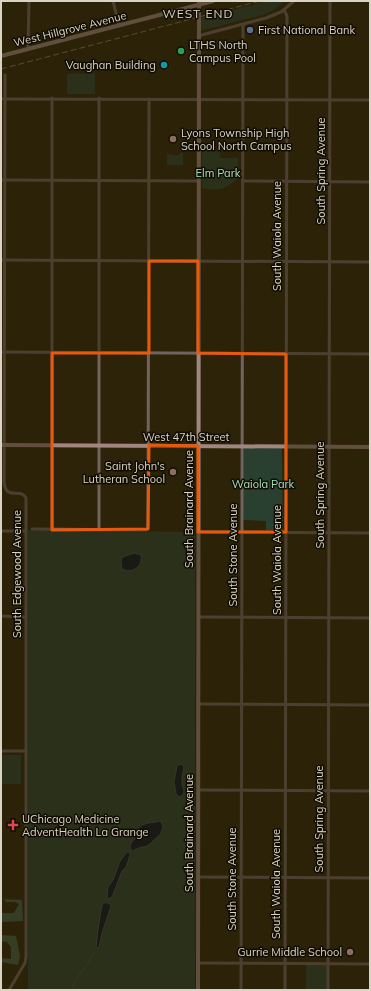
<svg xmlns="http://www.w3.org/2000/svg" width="371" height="991" font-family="Mulish,sans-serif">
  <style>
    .green { fill: #294030 }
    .forest { fill: #415f4a }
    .water { fill: #041025; stroke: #444b55 }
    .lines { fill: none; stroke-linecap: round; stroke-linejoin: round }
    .stream { stroke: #444b55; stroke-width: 1 }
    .street { stroke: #73635f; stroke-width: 3 }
    .secondary { stroke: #a0867f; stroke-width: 4 }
    .rail { stroke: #857e69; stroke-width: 1; stroke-dasharray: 6 3; stroke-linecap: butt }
    .marked { fill: none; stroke: #e8590c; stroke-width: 3; stroke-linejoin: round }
    .service-dot { fill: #5c6f8a; stroke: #110d04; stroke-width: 1.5 }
    .leisure-dot { fill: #2e9e5b; stroke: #110d04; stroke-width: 1.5 }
    .culture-dot { fill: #0f9aa8; stroke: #110d04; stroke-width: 1.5 }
    .education-dot { fill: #8d6e63; stroke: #110d04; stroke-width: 1.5 }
    .health-dot { fill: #e0444e; stroke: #110d04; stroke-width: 1.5 }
    .labels { text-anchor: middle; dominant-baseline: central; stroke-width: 3; stroke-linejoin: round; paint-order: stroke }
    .street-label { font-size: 11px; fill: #d9d4c4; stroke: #110d04 }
    .poi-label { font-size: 11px; fill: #d9d4c4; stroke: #110d04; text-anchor: start }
    .park-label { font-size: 11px; fill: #a9e0b9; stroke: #110d04 }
    .neighbourhood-label { font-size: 12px; letter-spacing: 1px; fill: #d9d4c4; stroke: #110d04 }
  </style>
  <rect width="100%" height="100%" fill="#2c2308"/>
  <g class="green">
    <polygon points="266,1 285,1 274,10 263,15 199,31 199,19"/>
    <polygon points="95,73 95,94 67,94 67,74"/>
    <polygon points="1,101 2,102 2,176 1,178"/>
    <path d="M202 151H220V158H238V179C223 189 221 192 202 188Z"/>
    <path d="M183 152V165H167V153C175 156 175 157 183 152Z"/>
    <polygon points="244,448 282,448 283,530 266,530 266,521 243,520"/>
    <polygon points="28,530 195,532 195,990 28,990"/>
    <rect x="1" y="755" width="20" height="29"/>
    <rect x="306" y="964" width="22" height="26"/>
  </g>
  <g class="forest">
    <polygon points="4,899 22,900 23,921 1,922 1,913 14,913 19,904 15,902 6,902"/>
    <polygon points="1,935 16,936 20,956 18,965 1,962 1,958 11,959 11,947 7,942 1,941"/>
  </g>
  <g class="water">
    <path d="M135 553 141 555C143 567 132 574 122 569L121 562 122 557Z"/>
    <polygon points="181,764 184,767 182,777 182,785 184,790 183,795 179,797 176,794 174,782 177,766"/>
    <path d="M161 821 163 827 160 835C155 838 151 844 147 846 141 848 138 847 133 851L131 850 130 847 132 841 135 839C137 821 148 824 161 821Z"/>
    <polygon points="127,852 129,852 130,855 126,867 122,871 112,897 108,899 107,897 108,887 113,880 120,861"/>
    <polygon points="104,903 109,903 111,906 102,933 99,947 96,948 98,929 102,905"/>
  </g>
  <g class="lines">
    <g class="stream">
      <polyline points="87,965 95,951"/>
      <polyline points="77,978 85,967"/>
      <polyline points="72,990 76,980"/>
    </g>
    <g class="street">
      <polyline points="113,1 119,26"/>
      <polyline points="284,10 287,16 287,24 285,990"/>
      <polyline points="198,36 266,18 281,12 294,1"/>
      <polyline points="28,48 29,1"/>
      <path d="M5 75 4 483C7 501 20 487 26 498V957L25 963 9 990"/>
      <polyline points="99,98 99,530"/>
      <polyline points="1,99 370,100"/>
      <polyline points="1,180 198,181"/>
      <polyline points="243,181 370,182"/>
      <polyline points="1,260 370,262"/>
      <polyline points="1,352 370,354"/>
      <polyline points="32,529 146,530 148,528 149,99"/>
      <polyline points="52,530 52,98"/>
      <polyline points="1,531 25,531"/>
      <polyline points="198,532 370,533"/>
      <polyline points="1,616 26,617"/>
      <polyline points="198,617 370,618"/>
      <polyline points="198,704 370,705"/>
      <polyline points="1,751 26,751"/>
      <polyline points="198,790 370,791"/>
      <polyline points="198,877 370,878"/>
      <polyline points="198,963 370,964"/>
      <polyline points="241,990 243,25"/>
      <polyline points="328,990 330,1"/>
    </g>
    <g class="secondary">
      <polyline points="1,56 213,1"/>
      <polyline points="1,445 370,447"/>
      <polyline points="198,990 199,1"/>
    </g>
    <polyline class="rail" points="1,69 260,1"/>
  </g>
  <path d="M0 0H371V991H0ZM149 261H198V353L286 354V532H198V446L149 445 148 529 52 530V353H149Z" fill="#2c2308" fill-opacity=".55" fill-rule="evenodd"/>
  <path class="marked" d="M149 261H198V353L286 354V532H198V446L149 445 148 529 52 530V353H149Z"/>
  <circle class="service-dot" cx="250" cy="30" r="4"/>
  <circle class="leisure-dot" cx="181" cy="51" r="4"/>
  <circle class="culture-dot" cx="164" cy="65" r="4"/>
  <g class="education-dot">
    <circle cx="173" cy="139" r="4"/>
    <circle cx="173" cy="472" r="4"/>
    <circle cx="350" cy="952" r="4"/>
  </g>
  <path class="health-dot" d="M11 819h4v4h4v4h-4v4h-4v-4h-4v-4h4z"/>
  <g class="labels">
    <g class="street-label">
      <text transform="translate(70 29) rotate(-14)">West Hillgrove Avenue</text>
      <text transform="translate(321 171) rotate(-90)">South Spring Avenue</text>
      <text transform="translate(277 236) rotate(-90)">South Waiola Avenue</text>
      <text x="186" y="437">West 47th Street</text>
      <text transform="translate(320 495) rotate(-90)">South Spring Avenue</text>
      <text transform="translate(189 509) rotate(-90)">South Brainard Avenue</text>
      <text transform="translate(233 555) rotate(-90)">South Stone Avenue</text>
      <text transform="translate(277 560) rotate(-90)">South Waiola Avenue</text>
      <text transform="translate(17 574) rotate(-90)">South Edgewood Avenue</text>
      <text transform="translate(319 819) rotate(-90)">South Spring Avenue</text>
      <text transform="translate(189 833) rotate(-90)">South Brainard Avenue</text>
      <text transform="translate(232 879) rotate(-90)">South Stone Avenue</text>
      <text transform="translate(276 884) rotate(-90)">South Waiola Avenue</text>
    </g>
    <g class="poi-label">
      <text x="258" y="30">First National Bank</text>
      <text x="189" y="45">LTHS North<tspan x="189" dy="13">Campus Pool</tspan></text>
      <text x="156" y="65" text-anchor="end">Vaughan Building</text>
      <text x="181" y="133">Lyons Township High<tspan x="181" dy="13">School North Campus</tspan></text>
      <text x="165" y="466" text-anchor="end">Saint John's<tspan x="165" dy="13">Lutheran School</tspan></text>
      <text x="22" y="819">UChicago Medicine<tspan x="22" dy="13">AdventHealth La Grange</tspan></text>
      <text x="342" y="952" text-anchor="end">Gurrie Middle School</text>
    </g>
    <g class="park-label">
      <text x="218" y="173">Elm Park</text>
      <text x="263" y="484">Waiola Park</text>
    </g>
    <g class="neighbourhood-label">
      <text x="198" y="13">WEST END</text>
    </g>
  </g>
  <rect width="371" height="991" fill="none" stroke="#d9d4c4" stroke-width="4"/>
</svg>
